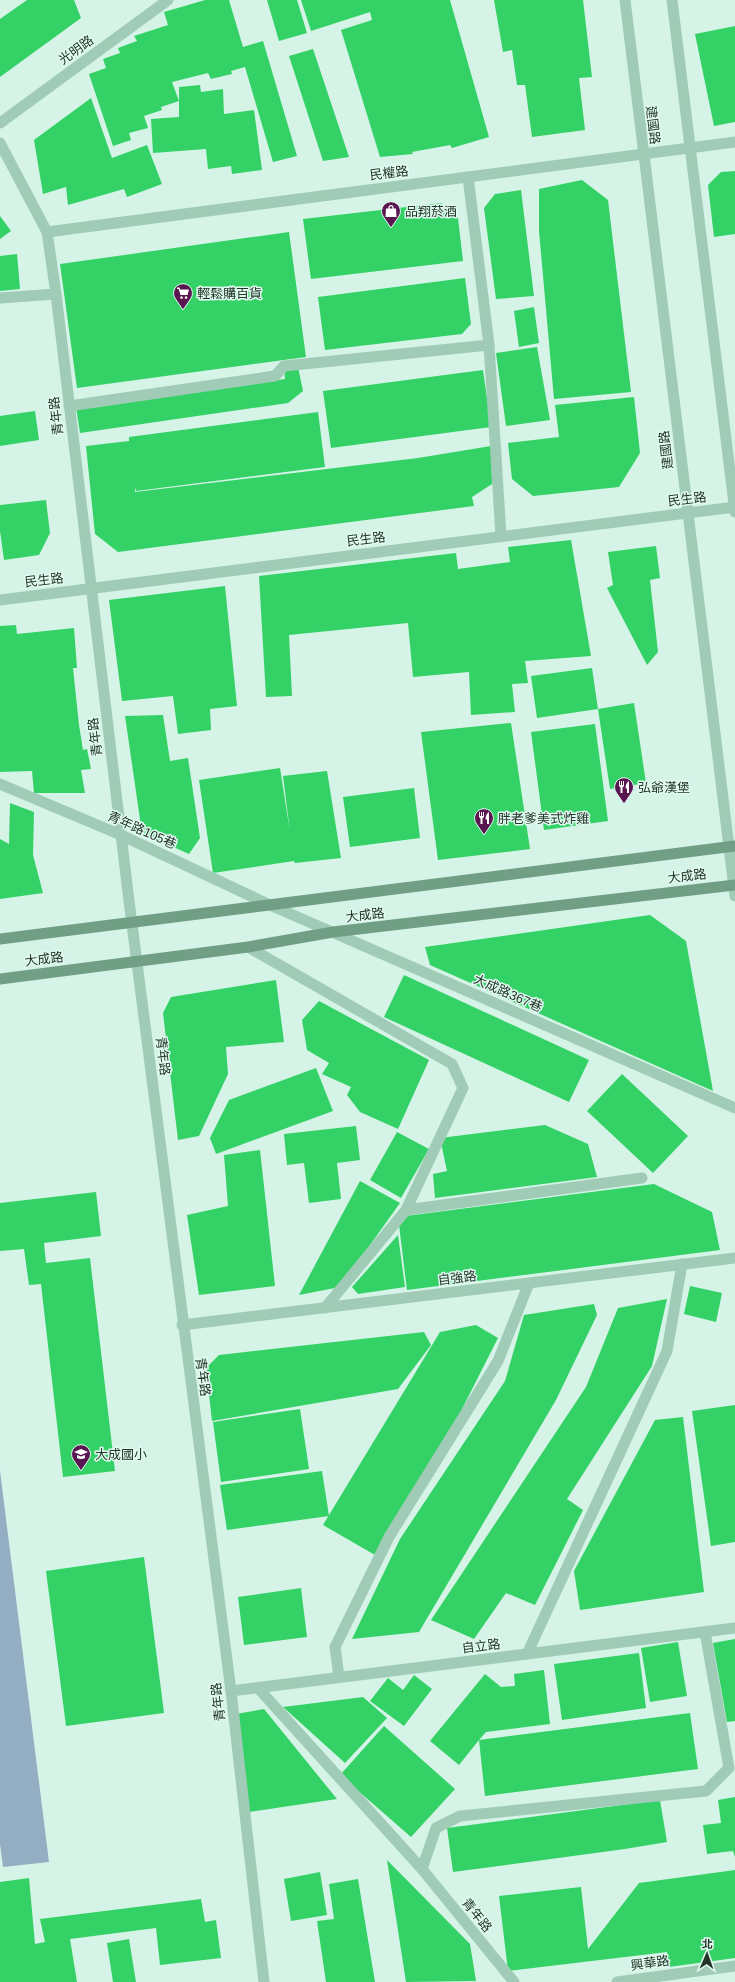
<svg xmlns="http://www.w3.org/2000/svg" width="735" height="1982" font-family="Helvetica,'Noto Sans TC',sans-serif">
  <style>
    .garden { fill: #94afc3 }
    .building { fill: #34d266 }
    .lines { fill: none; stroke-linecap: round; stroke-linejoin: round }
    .service { stroke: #a0cbb7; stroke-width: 11 }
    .minor { stroke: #a0cbb7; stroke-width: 11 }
    .tertiary { stroke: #a0cbb7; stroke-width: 11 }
    .secondary { stroke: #719f86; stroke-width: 11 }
    .labels { text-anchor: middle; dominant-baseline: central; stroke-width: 3; stroke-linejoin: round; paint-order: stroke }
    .street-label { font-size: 13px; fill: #24352a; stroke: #e1fbf1 }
    .poi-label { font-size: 13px; fill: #24352a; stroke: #e1fbf1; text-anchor: start }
  </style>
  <rect width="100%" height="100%" fill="#d5f3e7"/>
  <polygon class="garden" points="0,1471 49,1862 3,1867 0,1844"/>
  <g class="building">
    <polygon points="27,0 74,0 81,18 0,77 0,19"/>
    <polygon points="205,0 229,0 243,47 263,41 297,156 273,162 245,67 231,71 232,74 211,79 208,73 172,82 179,101 179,87 200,85 201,92 223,89 224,114 254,110 262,170 232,174 231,166 208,169 206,149 153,153 151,119 179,117 179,101 161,107 162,110 144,116 148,128 129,133 131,140 113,146 89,74 106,68 103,59 120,53 118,48 137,41 134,36 168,25 164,12"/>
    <polygon points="267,0 297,0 307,33 279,41"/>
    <polygon points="301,0 450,0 489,137 452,148 450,145 412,152 413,154 380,157 341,30 372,20 370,12 311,31"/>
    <polygon points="494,0 583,0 592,77 579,78 585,130 532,137 525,85 517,85 512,50 503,52"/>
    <polygon points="735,26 735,122 714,126 695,34"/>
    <polygon points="313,49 349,157 323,161 289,56"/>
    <polygon points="91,98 112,158 147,145 162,184 127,197 124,189 68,205 66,187 43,194 34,140"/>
    <polygon points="735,171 735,234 714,237 708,185 721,172"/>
    <polygon points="582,180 608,200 631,392 554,399 539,231 539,189"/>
    <polygon points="521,190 534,296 496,299 484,208 495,194"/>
    <polygon points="441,203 458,218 463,261 311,279 303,219"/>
    <polygon points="0,216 11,231 0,239"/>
    <polygon points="289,232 306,357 77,388 60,264"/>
    <polygon points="17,254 20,289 0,291 0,256"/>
    <polygon points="465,278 471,324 462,334 325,350 318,297"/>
    <polygon points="534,307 539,343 519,347 514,311"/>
    <polygon points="537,347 550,420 506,426 496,353"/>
    <polygon points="298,367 303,391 288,403 80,433 76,407 285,379 284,369"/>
    <polygon points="483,370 491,427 331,448 323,391"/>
    <polygon points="634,397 640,453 619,487 533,496 512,479 508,443 559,437 555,405"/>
    <polygon points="35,411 39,440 0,446 0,416"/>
    <polygon points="318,412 325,467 136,491 135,487 135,492 418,458 491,446 492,484 472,497 474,506 118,552 95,534 86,446 129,441 129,437"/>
    <polygon points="46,500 50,533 39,555 4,560 0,531 0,505"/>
    <polygon points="571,540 591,656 525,661 528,683 512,684 515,712 471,715 469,672 413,677 408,623 289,635 292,696 266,697 259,576 456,553 458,569 510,562 508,547"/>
    <polygon points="656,546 660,578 650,580 658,652 647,665 607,588 613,585 608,552"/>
    <polygon points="225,586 237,706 210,709 211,730 178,734 173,696 122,701 109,600"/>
    <polygon points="16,625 17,634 74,628 77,668 73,668 79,725 83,750 87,749 91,769 81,770 85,793 34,793 32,771 0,772 0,626"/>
    <polygon points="592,668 598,709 634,703 646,783 610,789 598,709 537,718 531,676"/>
    <polygon points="163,715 170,761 188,758 200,838 189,854 142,833 125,716"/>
    <polygon points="511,723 530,849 438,860 421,732"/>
    <polygon points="595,724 608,821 544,830 531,732"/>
    <polygon points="280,768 290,832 283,776 327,771 341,858 295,863 294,861 213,873 199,780"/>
    <polygon points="414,788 420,838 350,847 343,797"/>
    <polygon points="10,803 34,812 33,855 43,893 0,899 0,839 9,844"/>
    <polygon points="650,915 686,941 713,1091 430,965 425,947"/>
    <polygon points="404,975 589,1060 569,1102 384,1017"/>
    <polygon points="276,980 284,1042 226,1047 228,1074 199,1136 178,1140 163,1013 171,997"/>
    <polygon points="319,1001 429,1060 398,1129 360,1112 347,1095 351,1087 322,1074 329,1063 307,1050 302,1020"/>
    <polygon points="316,1068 333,1111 216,1154 210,1138 229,1100"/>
    <polygon points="622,1074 688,1136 653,1173 587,1111"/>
    <polygon points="545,1125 588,1144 597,1177 435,1198 433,1174 447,1171 440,1138"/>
    <polygon points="356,1126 360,1160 337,1163 341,1199 309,1203 304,1163 287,1165 284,1134"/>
    <polygon points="397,1132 429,1149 401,1198 370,1180"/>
    <polygon points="260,1150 275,1286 199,1295 187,1215 228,1206 224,1155"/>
    <polygon points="360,1181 400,1203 340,1287 299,1295"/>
    <polygon points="654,1184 712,1212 720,1250 407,1290 398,1217"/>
    <polygon points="96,1192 101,1236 44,1243 46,1263 90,1258 115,1471 63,1477 41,1284 29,1285 24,1249 0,1251 0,1203"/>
    <polygon points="398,1235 405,1287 358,1294 352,1287"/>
    <polygon points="690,1286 722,1293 716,1322 684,1314"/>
    <polygon points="667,1299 652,1366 567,1499 583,1510 535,1605 506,1593 474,1639 431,1620 586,1387 618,1308"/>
    <polygon points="594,1304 597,1315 556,1400 419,1632 352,1639 400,1539 505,1381 524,1315"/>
    <polygon points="476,1325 498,1338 460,1413 375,1555 323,1525 440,1332"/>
    <polygon points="424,1332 431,1345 398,1389 212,1421 206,1368 219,1355"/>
    <polygon points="735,1405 735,1542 711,1546 692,1411"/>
    <polygon points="300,1409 309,1469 221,1482 213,1422"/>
    <polygon points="683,1417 704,1592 580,1610 574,1571 655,1420"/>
    <polygon points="322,1471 329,1516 227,1530 220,1485"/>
    <polygon points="144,1557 164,1713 66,1726 46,1571"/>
    <polygon points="301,1588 307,1637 244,1645 238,1597"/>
    <polygon points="735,1639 735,1721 727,1722 713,1643"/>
    <polygon points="678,1642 687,1696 650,1702 641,1648"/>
    <polygon points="639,1653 646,1708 562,1720 554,1664"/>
    <polygon points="544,1670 550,1724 486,1732 479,1740 690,1713 698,1769 485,1796 479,1740 459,1765 430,1741 485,1674 501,1687 515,1686 514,1674"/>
    <polygon points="414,1675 432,1689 404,1726 370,1701 388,1678 403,1690"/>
    <polygon points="363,1697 387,1718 345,1763 283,1707"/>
    <polygon points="264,1709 337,1799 249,1812 236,1714"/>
    <polygon points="384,1726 455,1789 411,1837 340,1775"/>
    <polygon points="735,1797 735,1857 733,1851 707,1854 703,1825 721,1823 718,1800"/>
    <polygon points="660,1800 667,1842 625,1849 453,1872 447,1828"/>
    <polygon points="387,1860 470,1944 476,1981 406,1982"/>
    <polygon points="735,1870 735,1958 669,1967 667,1952 508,1971 499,1896 581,1887 588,1949 639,1883"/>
    <polygon points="320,1872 327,1915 291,1921 284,1879"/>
    <polygon points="29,1878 35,1944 45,1942 40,1919 201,1899 205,1922 216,1920 221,1958 160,1965 156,1928 70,1939 77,1982 0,1982 0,1882"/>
    <polygon points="358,1879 375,1982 326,1982 317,1921 334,1919 329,1884"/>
    <polygon points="129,1939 136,1982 113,1982 107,1943"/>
  </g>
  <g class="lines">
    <g class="service">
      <polyline points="468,177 489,345 501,536"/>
      <polyline points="0,784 121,835 270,905 735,1108"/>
    </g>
    <g class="minor">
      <polyline points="0,123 168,0"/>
      <polyline points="0,143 47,232 56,294 129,901 231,1691 264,1982"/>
      <polyline points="47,232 735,142"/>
      <polyline points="0,298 56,294"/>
      <polyline points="69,406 275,376 284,366 489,345"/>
      <polyline points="0,600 735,507"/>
      <polyline points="248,947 452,1064 463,1088 406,1210"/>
      <polyline points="325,1308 406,1210 642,1178"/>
      <polyline points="182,1325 735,1258"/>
      <polyline points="527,1654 667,1351 682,1264"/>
      <polyline points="339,1677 335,1647 389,1537 498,1361 529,1283"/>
      <polyline points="258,1688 422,1869 514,1982"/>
      <polyline points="231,1691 735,1628"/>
      <polyline points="422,1869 436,1828 460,1816 706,1791 729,1768 705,1632"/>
    </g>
    <g class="tertiary">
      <polyline points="625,0 735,896"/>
      <polyline points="672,0 735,512"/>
      <polyline points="617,1982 735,1966"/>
    </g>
    <g class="secondary">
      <polyline points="0,939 735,846"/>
      <polyline points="0,979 248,947 333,932 735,885"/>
    </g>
  </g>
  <defs>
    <g id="shop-pin" transform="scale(1)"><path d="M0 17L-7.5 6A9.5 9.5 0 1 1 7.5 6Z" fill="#591650" stroke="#e1fbf1"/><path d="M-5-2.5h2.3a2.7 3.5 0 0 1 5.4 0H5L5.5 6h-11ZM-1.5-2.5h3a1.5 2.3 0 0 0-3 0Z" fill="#fff"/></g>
    <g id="supermarket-pin" transform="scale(1)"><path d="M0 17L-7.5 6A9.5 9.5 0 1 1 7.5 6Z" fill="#591650" stroke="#e1fbf1"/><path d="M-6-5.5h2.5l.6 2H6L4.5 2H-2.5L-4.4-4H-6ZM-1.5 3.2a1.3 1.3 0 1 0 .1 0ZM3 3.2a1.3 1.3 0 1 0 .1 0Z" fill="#fff"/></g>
    <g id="restaurant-pin" transform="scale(1)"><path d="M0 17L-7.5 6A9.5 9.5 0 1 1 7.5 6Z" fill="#591650" stroke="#e1fbf1"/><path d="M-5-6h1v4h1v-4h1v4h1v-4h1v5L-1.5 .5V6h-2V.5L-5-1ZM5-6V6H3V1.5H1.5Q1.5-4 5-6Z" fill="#fff"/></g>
    <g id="school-pin" transform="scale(1)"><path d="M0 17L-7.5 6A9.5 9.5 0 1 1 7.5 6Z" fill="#591650" stroke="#e1fbf1"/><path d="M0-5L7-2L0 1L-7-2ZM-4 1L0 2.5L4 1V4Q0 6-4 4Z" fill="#fff"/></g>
  </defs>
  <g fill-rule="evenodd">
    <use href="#shop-pin" x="391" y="211"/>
    <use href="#supermarket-pin" x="183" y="293"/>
    <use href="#restaurant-pin" x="624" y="787"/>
    <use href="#restaurant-pin" x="484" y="818"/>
    <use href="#school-pin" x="81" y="1454"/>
  </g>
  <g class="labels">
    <g class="street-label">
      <text transform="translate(76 50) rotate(-36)">光明路</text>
      <text transform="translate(653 125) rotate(83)">建國路</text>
      <text transform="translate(389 173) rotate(-7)">民權路</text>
      <text transform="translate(56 416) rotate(-97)">青年路</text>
      <text transform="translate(666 450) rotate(-97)">建國路</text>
      <text transform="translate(687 499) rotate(-7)">民生路</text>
      <text transform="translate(366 539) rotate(-7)">民生路</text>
      <text transform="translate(44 580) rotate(-7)">民生路</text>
      <text transform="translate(95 737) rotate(-97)">青年路</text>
      <text transform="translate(142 830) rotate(24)">青年路105巷</text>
      <text transform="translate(687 876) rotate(-7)">大成路</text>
      <text transform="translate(365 915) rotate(-7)">大成路</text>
      <text transform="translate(44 959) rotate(-7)">大成路</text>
      <text transform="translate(508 993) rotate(24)">大成路367巷</text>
      <text transform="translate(163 1056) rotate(83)">青年路</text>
      <text transform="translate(457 1278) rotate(-7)">自強路</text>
      <text transform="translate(203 1377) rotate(82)">青年路</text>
      <text transform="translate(481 1646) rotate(-7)">自立路</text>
      <text transform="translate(218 1702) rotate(-97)">青年路</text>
      <text transform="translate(477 1915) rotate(51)">青年路</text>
      <text transform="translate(650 1963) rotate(-8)">興華路</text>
    </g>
    <g class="poi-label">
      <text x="405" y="211">品翔菸酒</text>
      <text x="197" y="293">輕鬆購百貨</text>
      <text x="638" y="787">弘爺漢堡</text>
      <text x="498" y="818">胖老爹美式炸雞</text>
      <text x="95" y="1454">大成國小</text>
    </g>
  </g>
  <g transform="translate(707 1954) rotate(2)" stroke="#e1fbf1" stroke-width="3" paint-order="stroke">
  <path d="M0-3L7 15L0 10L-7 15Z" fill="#24352a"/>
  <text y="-6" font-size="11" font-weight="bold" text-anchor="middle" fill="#24352a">北</text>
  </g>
</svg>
